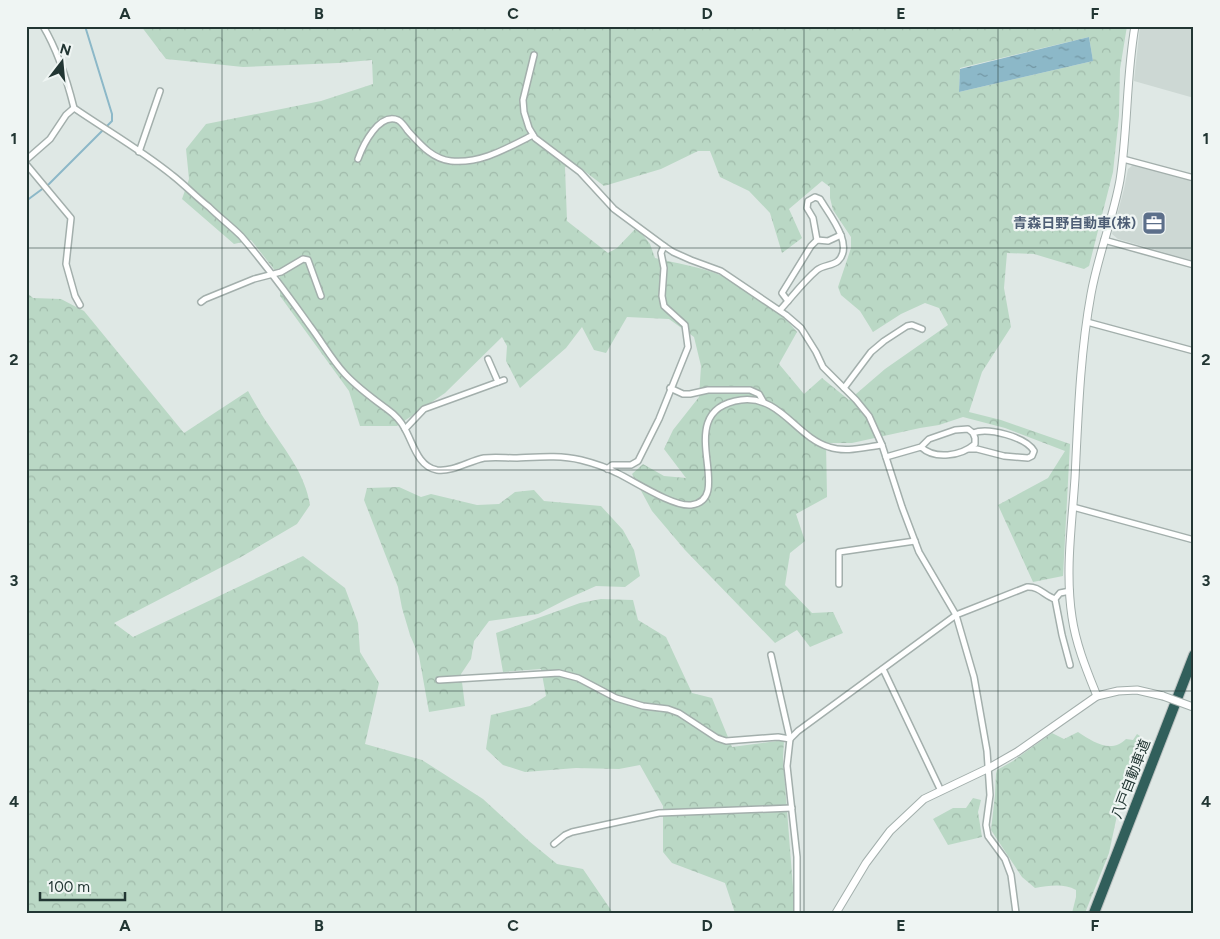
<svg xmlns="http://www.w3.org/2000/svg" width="1220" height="939" font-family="Figtree,'Noto Sans JP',sans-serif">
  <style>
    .built { fill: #cdd8d4 }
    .forest { fill: url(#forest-crowns); fill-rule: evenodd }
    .water { fill: url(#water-ripples) }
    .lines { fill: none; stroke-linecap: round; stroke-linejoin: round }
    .stream { stroke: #8cb8c8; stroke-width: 2 }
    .minor-casing { stroke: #a3afac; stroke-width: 8 }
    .tertiary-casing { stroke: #a3afac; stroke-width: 9 }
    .motorway-casing { stroke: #bdc3c2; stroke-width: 12 }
    .minor { stroke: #fff; stroke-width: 5 }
    .tertiary { stroke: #fff; stroke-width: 7 }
    .motorway { stroke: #315f5b; stroke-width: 10 }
    .tertiary-bridge-casing { stroke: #a3afac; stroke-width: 9; stroke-linecap: butt }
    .tertiary-bridge { stroke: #fff; stroke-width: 7 }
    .grid { fill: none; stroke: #223633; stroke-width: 1; stroke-opacity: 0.55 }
    .labels { text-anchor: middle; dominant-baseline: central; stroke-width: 4.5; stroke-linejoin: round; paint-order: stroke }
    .service-label { font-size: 14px; font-weight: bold; fill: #4e5e75; stroke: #eff5f3; text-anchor: end }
    .street-label { font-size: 14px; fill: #223633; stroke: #eff5f3 }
    .neatline { fill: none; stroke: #223633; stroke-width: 2 }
    .grid-label { font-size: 16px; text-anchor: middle; font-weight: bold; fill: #223633 }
  </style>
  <defs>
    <pattern id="forest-crowns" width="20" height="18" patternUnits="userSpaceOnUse" patternTransform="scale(1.25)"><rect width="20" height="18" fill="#bad8c5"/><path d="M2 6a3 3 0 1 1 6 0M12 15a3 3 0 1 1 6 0" fill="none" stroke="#a0baaa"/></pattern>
    <pattern id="water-ripples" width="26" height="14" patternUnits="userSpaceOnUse" patternTransform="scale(1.25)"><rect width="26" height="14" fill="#8cb8c8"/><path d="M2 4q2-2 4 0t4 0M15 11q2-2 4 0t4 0" fill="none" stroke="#7296a3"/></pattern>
  </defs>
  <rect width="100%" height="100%" fill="#dfe8e5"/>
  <g class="built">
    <polygon points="1140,26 1194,26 1194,98 1134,81"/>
    <polygon points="1133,165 1194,181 1194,261 1118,239 1112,234 1124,189 1128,169"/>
  </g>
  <g class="forest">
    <path d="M141 26H1127L1120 69 1119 116 1113 172 1089 266 1084 269 1034 254 1007 253 1004 288 1011 327 982 372 969 412 1001 420 1070 444 1063 576 1033 582 998 505 1048 478 1065 451 1005 428 963 417 939 425 920 428 852 443H826L827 497 796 514 805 541 790 553 785 585 812 613 833 612 843 633 810 647 797 630 775 643 685 550 652 511 632 474 643 464 664 476 686 478 664 449 673 430 699 397 701 366 694 337 669 319 627 317 606 353 594 350 582 327 566 348 520 388 506 361 507 346 502 337 445 393 397 426H360L349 391 280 296V277L251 240 234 244 182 199 189 179 186 149 206 124 321 101 373 84 372 60 338 63 243 67 166 59ZM1089 37 1093 61 959 92 960 68ZM698 151H710L720 177 749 191 770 213 782 253 802 238 789 209 822 181 830 187V198L833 210 851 237V248L838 287 841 295 860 311 873 332 901 314 925 303 939 308 948 325 885 369 849 400 822 378 804 394 779 364 797 332C777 307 749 288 720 275 702 267 675 263 655 258L650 244 637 227 617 248 608 253 567 221 565 167 575 164 604 186 661 169Z"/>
    <path d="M26 292 33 298 61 299 84 311 184 433 248 391C255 403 262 416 270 427 287 453 305 474 310 505L297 524 241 557 114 623 133 637 303 556 345 588 358 623 360 652 379 683 365 744 422 760 483 799 529 841 557 864 583 869 613 913H26Z"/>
    <polygon points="399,487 421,497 431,494 477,505 499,504 515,492 534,490 544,501 601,506 623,530 634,550 640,576 625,587 596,586 567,599 538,614 489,621 474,641 471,659 461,674 465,706 429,712 419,656 410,635 402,608 398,587 364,500 367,488"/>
    <polygon points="601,599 633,600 638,620 666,637 692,693 712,698 732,747 784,740 783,759 795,913 735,913 725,883 672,863 663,852 663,806 640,765 619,769 576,768 525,772 503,765 486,749 491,715 530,706 546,696 541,669 503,672 496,633 580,603"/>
    <path d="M1078 732C1093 742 1111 754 1126 739L1133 740 1137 734 1140 736 1125 778 1109 853 1085 913H1072L1076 897V890C1063 883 1049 886 1035 888L1022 877 991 830 995 795 996 774 997 770 1013 761 1052 733 1064 739Z"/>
    <polygon points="973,798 981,800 978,812 982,837 948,845 933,819 953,808 966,808"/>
  </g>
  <polygon class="water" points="1089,37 1093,61 959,92 960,69"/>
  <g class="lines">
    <polyline class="stream" points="26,201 49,184 112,121 112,114 85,26"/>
    <g class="minor-casing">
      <g id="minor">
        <path d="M43 26C58 51 67 80 74 108 106 130 141 150 172 175 185 185 196 197 209 207 219 217 231 226 241 236 266 265 288 295 310 326 322 342 332 360 345 374 358 388 372 398 387 409 394 414 401 421 405 429 413 443 418 467 437 470 453 472 469 461 484 458 495 457 506 458 517 458 539 457 560 455 581 460 593 463 606 467 617 473 634 481 673 507 691 505 738 499 668 410 741 400 780 395 796 437 829 447 846 453 865 447 882 445"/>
        <polyline points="534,55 523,100 524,112 529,128 535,138 580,172 614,209 664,246 673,252 691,260 721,271 786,315 801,328 816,352 823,367 856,400 869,416 882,445 902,507 919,552 956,615 974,677 987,751 990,795 986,825 988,836 1005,859 1011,875 1016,913"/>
        <polyline points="139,152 160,91"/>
        <path d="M358 159C363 145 379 112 398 120 402 122 405 127 408 131 420 144 432 159 451 161 481 164 507 148 533 135"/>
        <polyline points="1123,159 1194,178"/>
        <polyline points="26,160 50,139 66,115 74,108"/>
        <polyline points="26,164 71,218 66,264 75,296 80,305"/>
        <polyline points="1104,240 1194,265"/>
        <polyline points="788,301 782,293 811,246 817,240 828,241 841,235"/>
        <polyline points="201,302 205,299 254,279 281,272 303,259 308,260 321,296"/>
        <path d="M780 310C792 297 803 282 817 270 823 265 832 266 838 261 855 245 828 213 820 199L815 197 808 201 807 208 813 218 817 240"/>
        <polyline points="1087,322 1194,351"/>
        <polyline points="488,359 498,382"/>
        <polyline points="670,388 683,394 690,394 708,390 750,390 759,394 763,401"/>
        <polyline points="844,388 871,352 884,341 907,326 912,325 922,329"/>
        <polyline points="405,429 424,409 504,380"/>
        <path d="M969 449H977L1004 456 1028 458 1032 456 1034 451C1026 437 988 427 973 433"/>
        <path d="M886 457 921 447 929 439 955 430 968 429 973 433 975 438V444C961 456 935 460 921 447"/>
        <polyline points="607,469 612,465 631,465 638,461 659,419 688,347 685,325 664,306 662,296 664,268 661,253 664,246"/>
        <polyline points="1073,507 1194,540"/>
        <polyline points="839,584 839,552 915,541"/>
        <polyline points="1070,591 1060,593 1055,599 1062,635 1070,665"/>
        <polyline points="771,655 790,739 787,766 797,857 797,913"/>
        <polyline points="883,669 941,791"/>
        <polyline points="439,680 559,673 578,678 616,698 643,706 668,709 679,713 717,738 726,741 778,737 790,739"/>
        <path d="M790 739 798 731 956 615 1027 587C1039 586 1045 596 1055 599"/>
        <polyline points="554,844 565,835 572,832 659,813 792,808"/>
      </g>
    </g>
    <g class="tertiary-casing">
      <g id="tertiary">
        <path d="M1097 696C1087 671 1076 645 1072 617 1065 571 1072 524 1075 478 1078 417 1080 354 1091 294 1098 255 1113 219 1120 180 1128 129 1126 77 1135 26"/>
        <polyline points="836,913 866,863 890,831 924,799 989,768 1017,752 1097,696 1118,691 1137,690 1163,696"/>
      </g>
    </g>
    <g class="motorway-casing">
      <polyline id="motorway" points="1094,913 1194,655"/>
    </g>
    <use href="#minor" class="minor"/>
    <use href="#tertiary" class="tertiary"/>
    <use href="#motorway" class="motorway"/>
    <g class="tertiary-bridge-casing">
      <polyline id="tertiary-bridge" points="1163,696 1193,707"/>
    </g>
    <use href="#tertiary-bridge" class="tertiary-bridge"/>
  </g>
  <path class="grid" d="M222 26V913M416 26V913M610 26V913M804 26V913M998 26V913M26 248H1194M26 470H1194M26 691H1194"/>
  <defs>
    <g id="office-square" transform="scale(1.25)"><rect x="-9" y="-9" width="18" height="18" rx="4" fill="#5c6f8a" stroke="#eff5f3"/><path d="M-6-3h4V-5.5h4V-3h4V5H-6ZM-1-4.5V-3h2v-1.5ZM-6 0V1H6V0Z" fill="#fff"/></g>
  </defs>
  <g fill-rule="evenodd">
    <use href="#office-square" x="1154" y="223"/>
  </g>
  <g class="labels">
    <g class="service-label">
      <text x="1136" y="223">青森日野自動車(株)</text>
    </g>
    <g class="street-label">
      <text transform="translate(1131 779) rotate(-69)">八戸自動車道</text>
    </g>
  </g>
  <rect width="1220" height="939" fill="none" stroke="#eff5f3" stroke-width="55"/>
  <g transform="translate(62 62) rotate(16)" stroke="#eff5f3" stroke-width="4" paint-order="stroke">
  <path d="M0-4L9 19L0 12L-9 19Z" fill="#223633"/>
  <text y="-8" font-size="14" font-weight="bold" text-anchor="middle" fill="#223633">N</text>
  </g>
  <path d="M40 892v8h85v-8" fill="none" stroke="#223633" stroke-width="2.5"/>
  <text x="48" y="892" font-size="15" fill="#223633" stroke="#eff5f3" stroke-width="4" paint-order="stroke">100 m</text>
  <rect x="28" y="28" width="1164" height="884" class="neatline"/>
  <g class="grid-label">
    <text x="125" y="19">A</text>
    <text x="319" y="19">B</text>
    <text x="513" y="19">C</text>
    <text x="707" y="19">D</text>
    <text x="901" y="19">E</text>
    <text x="1095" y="19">F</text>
    <text x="14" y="144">1</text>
    <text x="1206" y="144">1</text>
    <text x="14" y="365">2</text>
    <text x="1206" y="365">2</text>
    <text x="14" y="586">3</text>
    <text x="1206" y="586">3</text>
    <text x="14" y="807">4</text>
    <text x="1206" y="807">4</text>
    <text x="125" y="931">A</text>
    <text x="319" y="931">B</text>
    <text x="513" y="931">C</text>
    <text x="707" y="931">D</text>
    <text x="901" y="931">E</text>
    <text x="1095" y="931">F</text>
  </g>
</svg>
